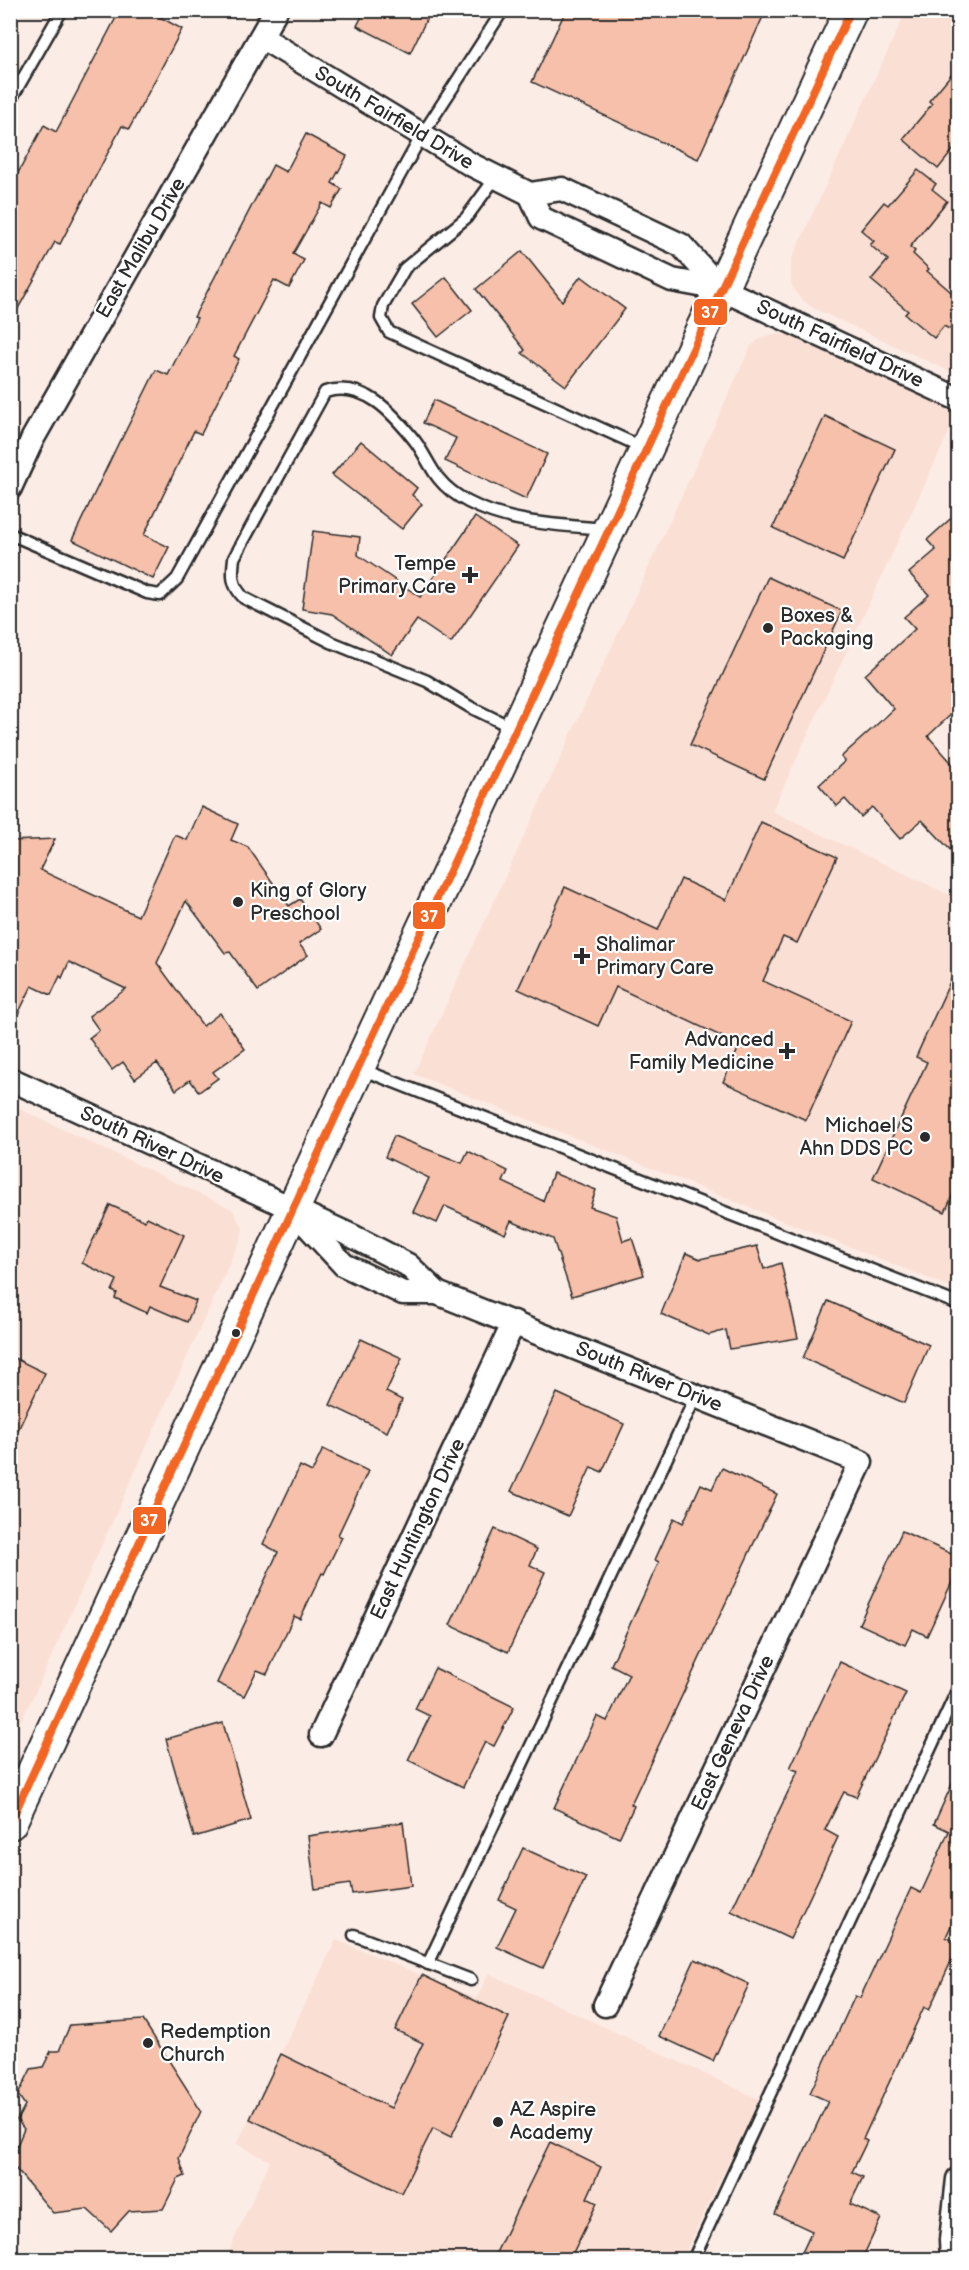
<svg xmlns="http://www.w3.org/2000/svg" width="969" height="2270" font-family="'Balsamiq Sans',sans-serif">
  <style>
    .built { fill: #fadfd4 }
    .building { fill: #f6c0aa; stroke: #2b2b2b; stroke-width: 1.5 }
    .lines { fill: none; stroke-linecap: round; stroke-linejoin: round }
    .service-casing { stroke: #2b2b2b; stroke-width: 15 }
    .minor-casing { stroke: #2b2b2b; stroke-width: 27 }
    .secondary-casing { stroke: #2b2b2b; stroke-width: 36 }
    .service { stroke: #fff; stroke-width: 10 }
    .minor { stroke: #fff; stroke-width: 22 }
    .secondary { stroke: #fff; stroke-width: 32 }
    .bus-1-casing { stroke: #fff; stroke-width: 12 }
    .bus-1 { stroke: #f26522; stroke-width: 8 }
    .poi-dot { fill: #2b2b2b; stroke: #fff; stroke-width: 2 }
    .labels { text-anchor: middle; dominant-baseline: central; stroke-width: 4.5; stroke-linejoin: round; paint-order: stroke }
    .street-label { font-size: 20px; fill: #2b2b2b; stroke: #fff }
    .poi-label { font-size: 20px; fill: #2b2b2b; stroke: #fff; text-anchor: start }
    .line-badge { stroke: #fff; stroke-width: 2 }
    .badge-label { font-size: 16px; text-anchor: middle; font-weight: bold; fill: #fff }
  </style>
  <rect width="100%" height="100%" fill="#fcece6"/>
  <filter id="ink" filterUnits="userSpaceOnUse"><feTurbulence type="fractalNoise" baseFrequency=".0167" numOctaves="2"/><feDisplacementMap in="SourceGraphic" scale="12" xChannelSelector="R" yChannelSelector="G"/><feConvolveMatrix kernelMatrix="1 2 1 2 8 2 1 2 1" color-interpolation-filters="sRGB"/></filter>
  <g filter="url(#ink)">
    <g class="built">
      <polygon points="906,11 958,11 958,375 813,308 799,297 791,284 791,261"/>
      <polygon points="773,334 787,335 958,413 772,811 958,899 958,1290 414,1074 751,346 760,339"/>
      <polygon points="11,1105 232,1209 243,1228 241,1238 32,1699 11,1739"/>
      <polygon points="336,1940 477,1998 488,1973 759,2099 682,2259 225,2260 270,2161 237,2144"/>
    </g>
    <g class="building">
      <polygon points="120,10 147,10 182,29 129,129 122,126 60,244 55,242 10,323 10,188 44,125 56,132"/>
      <polygon points="365,10 431,10 410,53 357,26"/>
      <polygon points="566,10 766,10 698,159 532,82"/>
      <polygon points="958,66 958,144 938,169 903,139 932,104 929,101"/>
      <polygon points="306,134 347,156 332,183 342,189 331,208 322,203 293,254 304,260 289,288 274,280 234,356 239,359 201,434 194,431 144,535 169,547 153,579 72,540 120,440 121,440 156,370 168,375 197,318 194,317 273,165 286,172"/>
      <polygon points="918,170 936,184 932,189 947,201 910,247 915,251 913,254 929,269 927,271 958,298 958,317 949,329 944,326 934,338 905,314 908,311 871,280 888,260 870,245 874,241 861,230 884,202 888,205"/>
      <polygon points="522,251 562,301 581,276 625,309 566,386 522,353 525,350 476,289"/>
      <polygon points="446,277 472,310 438,337 412,304"/>
      <polygon points="434,400 547,454 526,499 445,461 456,438 423,423"/>
      <polygon points="825,416 895,449 843,561 773,528"/>
      <polygon points="361,441 417,488 412,495 422,504 402,529 332,475"/>
      <polygon points="958,512 958,708 928,736 958,770 958,858 922,820 900,839 872,807 861,817 845,799 837,806 819,785 845,761 841,757 894,709 865,675 915,629 904,617 929,595 909,573 936,550 927,540"/>
      <polygon points="475,517 518,546 451,643 417,620 392,655 332,614 302,609 313,531 360,537 358,555 420,597"/>
      <polygon points="768,577 842,611 764,779 690,745"/>
      <polygon points="202,807 238,824 231,840 248,847 289,906 300,899 321,929 299,944 308,955 258,991 230,952 225,953 186,901 157,963 203,1026 220,1013 245,1049 213,1072 218,1078 199,1092 190,1080 176,1090 157,1063 135,1079 123,1062 112,1070 89,1038 99,1030 89,1016 126,989 69,962 62,978 60,976 51,995 32,986 10,1030 10,841 55,839 40,870 138,916 175,835 187,840"/>
      <polygon points="761,822 837,857 797,943 783,937 763,981 851,1021 806,1120 723,1082 740,1045 616,987 598,1026 518,989 565,887 658,930 681,879 726,900"/>
      <polygon points="958,964 958,1183 945,1212 873,1178 927,1062 916,1057"/>
      <polygon points="394,1136 462,1163 468,1151 508,1171 503,1182 543,1201 553,1173 596,1190 590,1207 616,1216 623,1241 632,1238 644,1275 572,1296 553,1239 511,1221 505,1234 445,1206 437,1223 413,1212 429,1178 385,1157"/>
      <polygon points="110,1205 145,1221 147,1217 184,1235 160,1287 196,1301 187,1322 150,1306 147,1313 115,1298 117,1293 112,1291 117,1280 82,1263"/>
      <polygon points="757,1246 764,1269 781,1263 798,1338 730,1349 726,1330 709,1335 661,1314 686,1253 700,1259"/>
      <polygon points="828,1301 929,1345 904,1403 803,1358"/>
      <polygon points="361,1339 402,1358 386,1392 402,1400 387,1432 330,1405"/>
      <polygon points="10,1356 45,1373 10,1447"/>
      <polygon points="557,1393 624,1424 602,1472 591,1467 568,1516 511,1491"/>
      <polygon points="323,1449 368,1471 338,1535 342,1537 324,1574 322,1573 300,1619 294,1616 267,1674 257,1670 244,1696 217,1683 278,1552 263,1544 300,1466 312,1472"/>
      <polygon points="722,1468 777,1494 631,1804 634,1806 619,1838 554,1808 597,1716 607,1721 629,1674 611,1665 659,1562 655,1560 674,1518 683,1523 701,1484 712,1489"/>
      <polygon points="495,1529 537,1549 530,1565 545,1572 508,1652 450,1625"/>
      <polygon points="902,1531 958,1557 958,1569 927,1636 913,1629 905,1645 859,1624"/>
      <polygon points="840,1662 906,1693 856,1797 844,1792 825,1830 838,1837 790,1939 731,1911 798,1771 790,1768"/>
      <polygon points="435,1668 514,1707 494,1746 485,1742 463,1787 408,1760 430,1716 415,1709"/>
      <polygon points="223,1723 251,1820 194,1837 166,1739"/>
      <polygon points="958,1771 958,1910 946,1937 958,1943 958,1946 929,2010 924,2007 863,2139 867,2141 852,2172 863,2177 850,2204 881,2218 862,2259 799,2259 812,2231 775,2214 828,2101 810,2093 855,1996 860,1998 911,1888 921,1893 949,1831 934,1824"/>
      <polygon points="403,1822 411,1886 352,1894 350,1884 315,1889 308,1836"/>
      <polygon points="523,1848 586,1877 543,1968 497,1947 516,1908 499,1900"/>
      <polygon points="695,1959 749,1984 713,2061 659,2036"/>
      <polygon points="422,1975 509,2017 451,2137 433,2128 401,2193 250,2119 281,2054 391,2108 423,2043 395,2030"/>
      <polygon points="143,2020 201,2111 179,2158 185,2176 178,2179 163,2209 129,2211 111,2231 87,2209 53,2213 10,2162 24,2129 17,2120 25,2105 18,2095 31,2069 43,2067 51,2051 59,2051 70,2025"/>
      <polygon points="550,2142 601,2167 587,2198 597,2203 570,2259 493,2259"/>
    </g>
    <g class="lines">
      <g class="service-casing">
        <g id="service">
          <polyline points="10,101 62,10"/>
          <polyline points="496,177 466,218 405,268 383,306 381,318 389,332 644,448"/>
          <polyline points="10,534 147,593 160,595 177,579 422,135 503,10"/>
          <path d="M513 728 470 707 427 681 331 642 244 598C231 585 232 575 234 558L325 392C364 380 393 413 415 441 424 453 430 468 439 479 447 489 457 496 468 502 510 524 560 525 606 529"/>
          <polyline points="361,1069 958,1304"/>
          <polyline points="354,1935 471,1980"/>
          <polyline points="428,1964 696,1396"/>
          <polyline points="693,2260 958,1689"/>
        </g>
      </g>
      <g class="minor-casing">
        <g id="minor">
          <polyline points="261,37 470,164 530,194 562,189 681,245 721,289"/>
          <polyline points="530,194 541,218 672,280 721,289 958,399"/>
          <polyline points="10,488 33,438 276,10"/>
          <polyline points="10,1079 352,1236 408,1265 437,1293"/>
          <polyline points="293,1210 344,1265 403,1293 437,1293 861,1462 605,2005"/>
          <polyline points="321,1735 514,1322"/>
          <polyline points="952,2260 951,2240 958,2179"/>
        </g>
      </g>
      <g class="secondary-casing">
        <polyline id="secondary" points="10,1823 358,1068 851,10"/>
      </g>
      <use href="#service" class="service"/>
      <use href="#minor" class="minor"/>
      <use href="#secondary" class="secondary"/>
      <g class="bus-1-casing">
        <polyline id="bus-1" points="10,1823 358,1068 851,10"/>
      </g>
      <use href="#bus-1" class="bus-1"/>
    </g>
  </g>
  <g class="poi-dot">
    <path d="M467 566h6v6h6v6h-6v6h-6v-6h-6v-6h6z"/>
    <circle cx="768" cy="628" r="6"/>
    <circle cx="238" cy="902" r="6"/>
    <path d="M579 947h6v6h6v6h-6v6h-6v-6h-6v-6h6z"/>
    <path d="M784 1042h6v6h6v6h-6v6h-6v-6h-6v-6h6z"/>
    <circle cx="925" cy="1137" r="6"/>
    <circle cx="236" cy="1333" r="5"/>
    <circle cx="148" cy="2043" r="6"/>
    <circle cx="498" cy="2122" r="6"/>
  </g>
  <g class="labels">
    <g class="street-label">
      <text transform="translate(394 118) rotate(31)">South Fairfield Drive</text>
      <text transform="translate(141 248) rotate(-60)">East Malibu Drive</text>
      <text transform="translate(840 344) rotate(25)">South Fairfield Drive</text>
      <text transform="translate(152 1145) rotate(25)">South River Drive</text>
      <text transform="translate(649 1377) rotate(22)">South River Drive</text>
      <text transform="translate(418 1529) rotate(-65)">East Huntington Drive</text>
      <text transform="translate(733 1733) rotate(-65)">East Geneva Drive</text>
    </g>
    <g class="poi-label">
      <text x="456" y="564" text-anchor="end">Tempe<tspan x="456" dy="23">Primary Care</tspan></text>
      <text x="780" y="616">Boxes &amp;<tspan x="780" dy="23">Packaging</tspan></text>
      <text x="250" y="891">King of Glory<tspan x="250" dy="23">Preschool</tspan></text>
      <text x="596" y="945">Shalimar<tspan x="596" dy="23">Primary Care</tspan></text>
      <text x="774" y="1040" text-anchor="end">Advanced<tspan x="774" dy="23">Family Medicine</tspan></text>
      <text x="913" y="1126" text-anchor="end">Michael S<tspan x="913" dy="23">Ahn DDS PC</tspan></text>
      <text x="160" y="2032">Redemption<tspan x="160" dy="23">Church</tspan></text>
      <text x="510" y="2110">AZ Aspire<tspan x="510" dy="23">Academy</tspan></text>
    </g>
  </g>
  <g class="line-badge">
    <rect x="693" y="298" width="35" height="28" rx="6" fill="#f26522"/>
    <rect x="412" y="901" width="34" height="29" rx="6" fill="#f26522"/>
    <rect x="132" y="1506" width="35" height="29" rx="6" fill="#f26522"/>
  </g>
  <g class="badge-label">
    <text x="710" y="318">37</text>
    <text x="429" y="922">37</text>
    <text x="149" y="1526">37</text>
  </g>
  <rect width="969" height="2270" fill="none" stroke="#fff" stroke-width="36"/>
  <rect x="18" y="18" width="933" height="2234" fill="none" stroke="#2b2b2b" stroke-width="2" filter="url(#ink)"/>
</svg>
